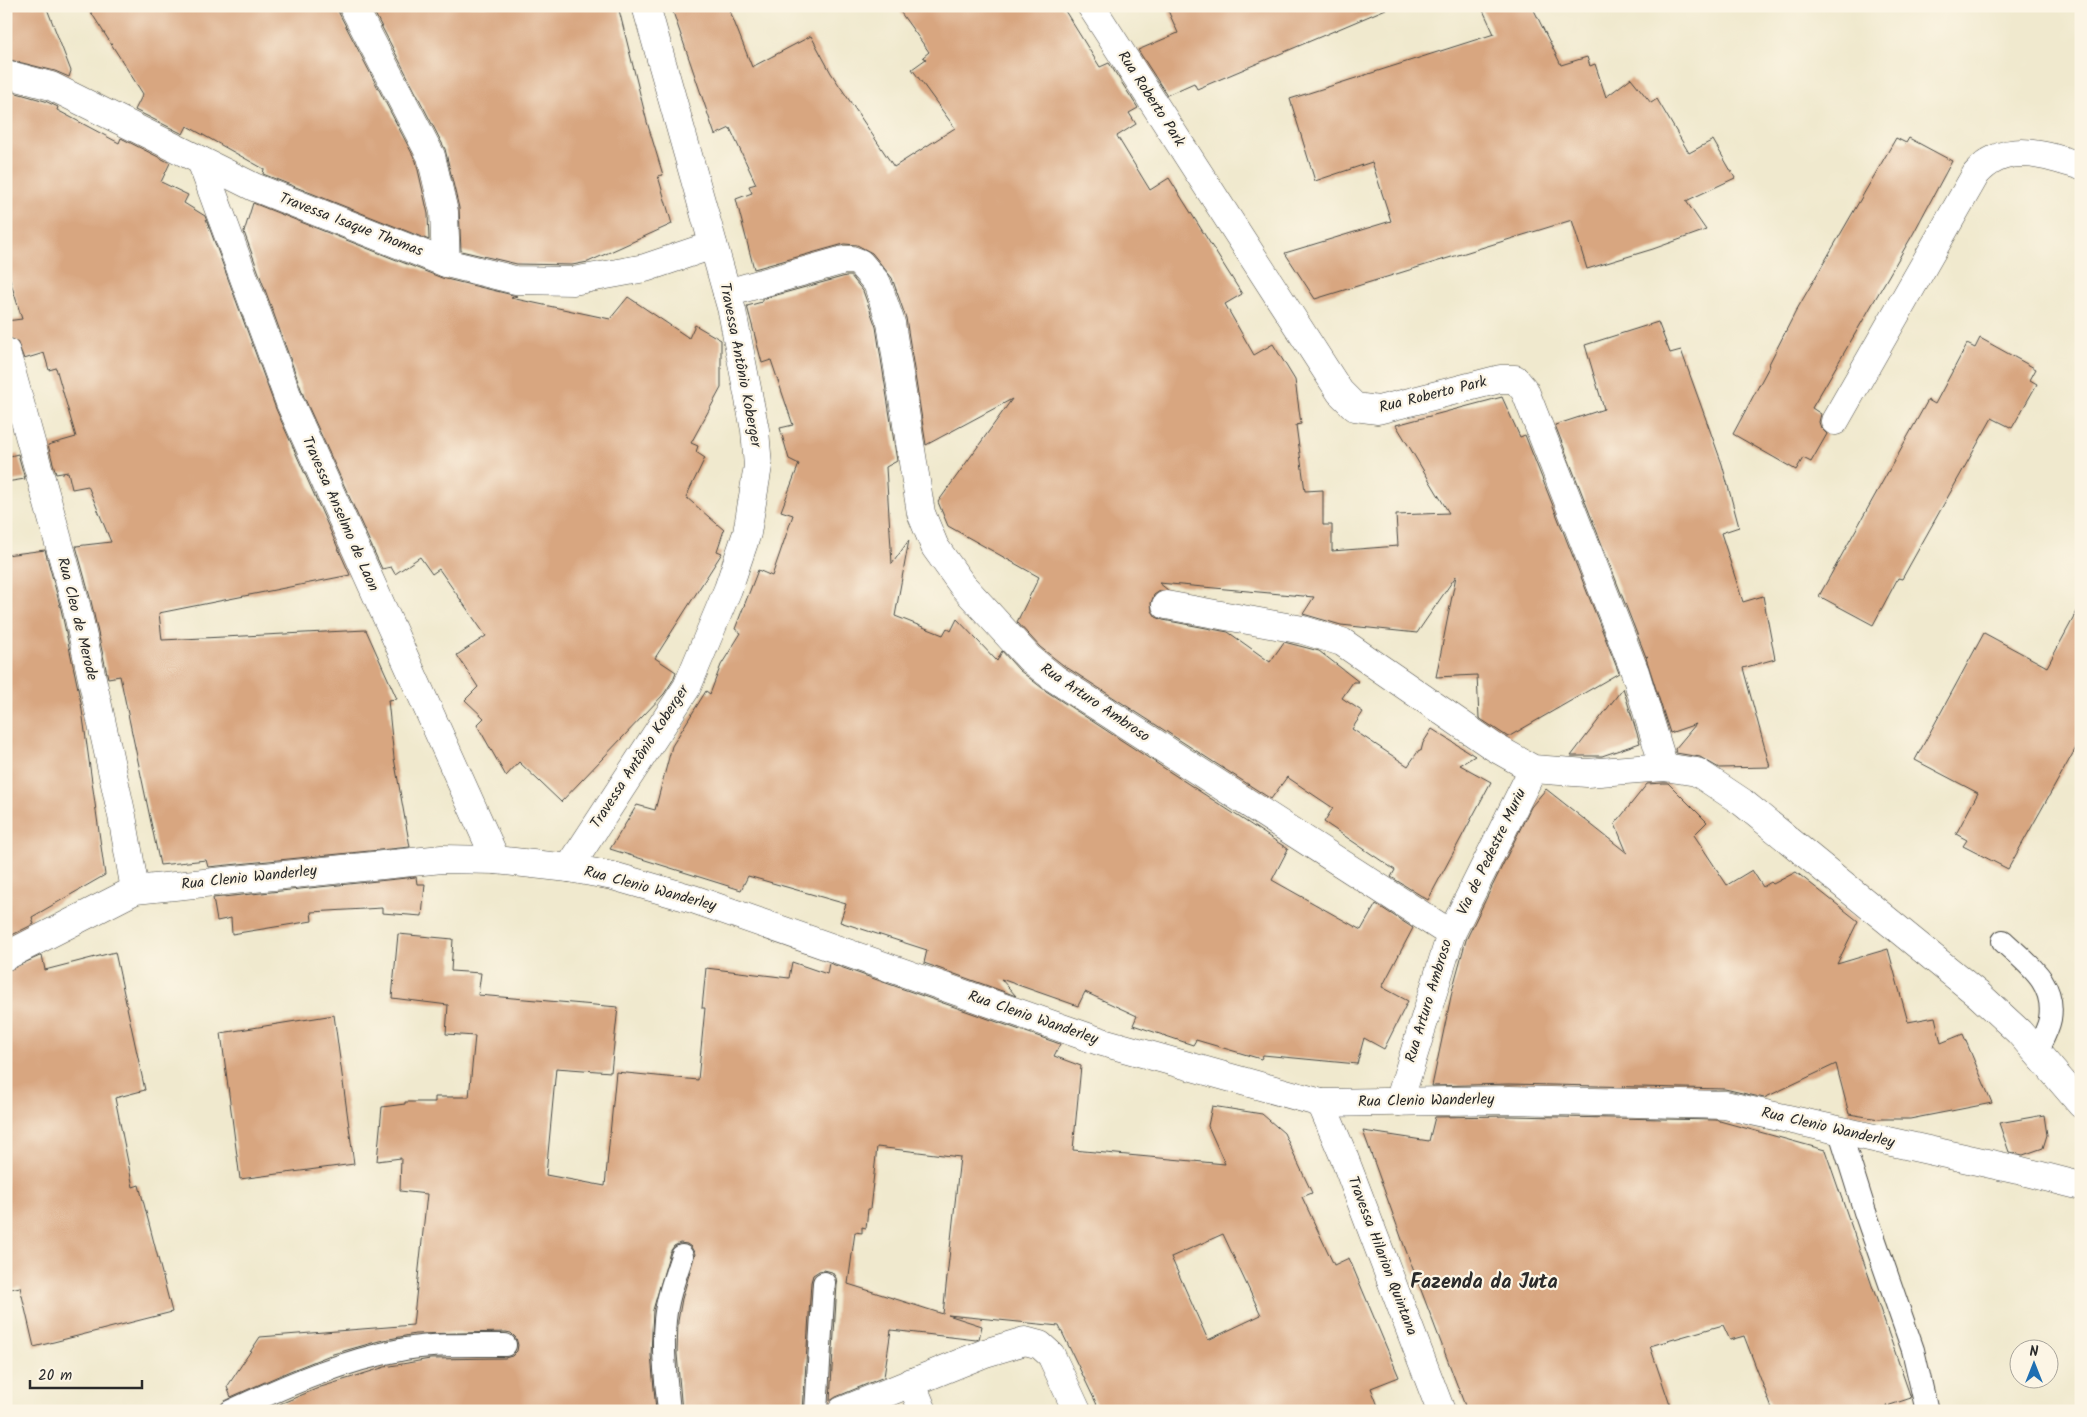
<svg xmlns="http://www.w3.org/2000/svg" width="2087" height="1417" font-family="Kalam,sans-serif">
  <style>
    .building { fill: #d8a680; fill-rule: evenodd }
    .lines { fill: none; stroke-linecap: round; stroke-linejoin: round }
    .service-casing { stroke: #494843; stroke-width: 24 }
    .minor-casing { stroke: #494843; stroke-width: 29 }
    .service { stroke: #fff; stroke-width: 22 }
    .minor { stroke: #fff; stroke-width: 28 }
    .labels { text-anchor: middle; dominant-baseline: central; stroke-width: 4.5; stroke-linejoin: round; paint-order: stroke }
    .street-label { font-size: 15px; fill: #2b2b2b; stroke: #fcf5e5 }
    .district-label { font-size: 20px; font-weight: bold; fill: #2b2b2b; stroke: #fcf5e5 }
  </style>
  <rect width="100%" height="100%" fill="#fcf5e5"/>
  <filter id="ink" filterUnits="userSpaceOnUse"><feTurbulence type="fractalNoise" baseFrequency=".02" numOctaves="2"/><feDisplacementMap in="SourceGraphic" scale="10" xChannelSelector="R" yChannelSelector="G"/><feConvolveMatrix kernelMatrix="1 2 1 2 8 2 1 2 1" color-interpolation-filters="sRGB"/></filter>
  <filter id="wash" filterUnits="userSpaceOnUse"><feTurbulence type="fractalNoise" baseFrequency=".0096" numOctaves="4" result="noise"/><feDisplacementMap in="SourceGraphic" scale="20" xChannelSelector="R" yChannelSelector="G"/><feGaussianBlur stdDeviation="1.12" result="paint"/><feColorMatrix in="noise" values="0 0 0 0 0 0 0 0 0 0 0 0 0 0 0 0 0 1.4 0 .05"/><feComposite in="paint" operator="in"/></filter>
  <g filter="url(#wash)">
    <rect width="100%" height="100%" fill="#f0e9ce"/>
    <g id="blocks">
      <g class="building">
        <polygon points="6,6 46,6 71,71 69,77 55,71 6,59"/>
        <polygon points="87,6 338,6 339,13 416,161 428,214 429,240 263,174 264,169 187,126 183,134 135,110 143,94"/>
        <polygon points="371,6 618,6 647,122 663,175 658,176 672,224 588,262 572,265 517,264 461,251 459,208 445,149"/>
        <polygon points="671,6 728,6 752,67 811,36 831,73 894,167 955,128 912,69 926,59 923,57 929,52 896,6 1062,6 1100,67 1109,63 1138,108 1129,113 1136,124 1117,136 1150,190 1169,178 1242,294 1225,304 1254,355 1273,344 1295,380 1301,424 1296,425 1305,491 1323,490 1323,525 1332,525 1332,551 1398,546 1396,515 1449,513 1396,425 1502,397 1520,437 1525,435 1619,673 1508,737 1479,718 1477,675 1436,677 1456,576 1417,633 1341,625 1303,614 1314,597 1159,583 1168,590 1160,591 1154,595 1151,603 1152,611 1156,617 1163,620 1228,632 1270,662 1284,642 1319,651 1359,682 1353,682 1342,698 1363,712 1352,729 1408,766 1419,750 1421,751 1423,743 1432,729 1475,756 1460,765 1491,782 1428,900 1391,877 1395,870 1324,822 1333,808 1287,777 1271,799 1063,665 1040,647 1017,622 1039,577 948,526 938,502 1012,399 926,445 906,318 892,278 872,253 857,245 844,244 754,269 736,199 752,193 749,186 756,184 730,128 715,135"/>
        <polygon points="1166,6 1393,6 1197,89 1194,83 1167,95 1138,50 1178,33"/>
        <polygon points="1481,6 1532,6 1561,65 1587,57 1590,66 1595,64 1606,97 1631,78 1651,103 1657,99 1689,153 1713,140 1735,178 1686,201 1706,230 1653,249 1587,269 1572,220 1315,299 1285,253 1391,221 1372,162 1315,181 1290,99 1494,34"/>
        <polygon points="6,90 45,101 58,107 57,110 119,143 121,138 170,163 161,182 188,195 184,203 205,216 276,409 350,575 159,613 162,640 366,630 397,699 388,700 394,758 410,847 208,867 206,860 160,865 120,676 108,678 91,601 76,546 111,542 88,486 72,489 68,472 56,474 48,445 76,437 56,368 49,370 44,353 24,359 17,341 6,337 6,321 22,319 6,267"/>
        <polygon points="1896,138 1906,143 1909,138 1952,161 1913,234 1812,408 1821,414 1819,422 1821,428 1827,434 1811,462 1803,458 1796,470 1733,434 1770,365 1769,364 1796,311"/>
        <polygon points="253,203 442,278 517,296 511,298 610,319 628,297 689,338 695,325 721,340 721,388 691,443 698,446 696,452 705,458 686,497 724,530 717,551 722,553 655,658 676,672 673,680 664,694 561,802 519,762 506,776 477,725 484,718 465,700 478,687 457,655 486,636 439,569 432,574 420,557 395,574 391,567 382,569 304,397 244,232"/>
        <polygon points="846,276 851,276 863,291 876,327 897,461 886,467 892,564 909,540 895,616 943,635 947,628 951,631 957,619 997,661 1002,651 1019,670 1046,691 1288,849 1272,880 1361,930 1376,904 1413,928 1382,987 1408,1001 1384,1049 1364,1038 1357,1064 1263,1055 1261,1059 1196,1040 1193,1045 1133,1025 1137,1016 1085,992 1078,1006 1001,979 1016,996 924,963 927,950 840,922 846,904 748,876 741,890 610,849 637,805 655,810 672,746 706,691 710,694 721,665 741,633 735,629 758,570 772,576 793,515 781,511 799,464 789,459 780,428 793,425 771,360 762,363 747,306 762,302 762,299"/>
        <polygon points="1658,322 1670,353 1681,350 1722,464 1739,527 1721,533 1743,602 1763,596 1775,659 1743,668 1770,767 1719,768 1700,757 1676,753 1675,749 1696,724 1670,733 1646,658 1648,656 1646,657 1555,425 1604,409 1585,345"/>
        <polygon points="1980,338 2036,369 2030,380 2037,384 2012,428 1992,418 1902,579 1898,578 1873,625 1819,596 1928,400 1935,404 1967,344 1975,348"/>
        <polygon points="18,454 25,479 6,482 6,457"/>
        <polygon points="45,550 61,609 81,703 105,875 32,917 34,924 6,938 6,555"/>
        <polygon points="2081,604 2081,739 2008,869 1963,846 1967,840 1956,834 1978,793 1915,760 1984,633 2047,667"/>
        <polygon points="1623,688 1640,743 1602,756 1571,756"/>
        <polygon points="1663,783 1668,783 1707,822 1694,835 1727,885 1752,870 1763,887 1771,882 1773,884 1796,872 1858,921 1837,964 1888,949 1908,1022 1935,1017 1941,1043 1963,1034 1992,1103 1910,1119 1879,1119 1849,1114 1836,1064 1764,1098 1725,1089 1509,1084 1432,1086 1453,987 1466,940 1531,807 1546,789 1627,853 1615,824 1647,784"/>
        <polygon points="416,877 417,884 425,884 422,916 382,913 382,908 311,912 312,921 232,934 231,918 217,921 213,898"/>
        <path d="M398 934 453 939 451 971 481 973 478 995 618 1007 611 1072 556 1068 546 1175 605 1186 616 1072 698 1080 705 1008H702L706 968 789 978 792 962 827 974 829 963 1060 1044 1054 1056 1081 1066 1073 1150 1225 1164 1208 1126 1212 1106 1262 1114 1284 1133 1312 1193 1302 1197 1334 1265 1349 1258 1399 1377 1371 1388 1380 1411H1100L1059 1326 948 1315 982 1326 979 1339 976 1340 891 1330 884 1377 836 1397 830 1401 837 1284 836 1278 832 1272 824 1270 819 1271 813 1275 811 1282 803 1411H682L677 1354 678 1321 682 1299 695 1254 691 1247 687 1244 680 1243 674 1246 670 1252 653 1310 651 1355 656 1411H263L321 1387 385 1367 430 1359 505 1358 512 1356 517 1351 518 1345 516 1338 511 1333 506 1332 415 1334 379 1341 333 1354 290 1371 231 1397 227 1387 260 1337 413 1325 427 1194 400 1191 401 1158 377 1161 382 1107 405 1104V1102H435V1097H469L475 1036 446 1034 448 1005 392 998ZM877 1147 960 1157 943 1314 848 1284 855 1232 862 1233V1227L866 1228 868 1209H870ZM1223 1234 1261 1315 1208 1340 1171 1257Z"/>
        <polygon points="115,952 145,1090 115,1098 133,1187 139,1185 172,1312 34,1347 20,1287 6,1290 6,971 42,955 45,970"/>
        <polygon points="334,1015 354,1164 240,1179 221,1033"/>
        <polygon points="2044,1115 2047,1135 2043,1148 2023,1155 2009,1152 1999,1123"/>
        <polygon points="1509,1116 1716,1120 1825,1150 1911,1398 1887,1406 1889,1411 1773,1411 1744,1336 1730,1340 1723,1325 1650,1346 1672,1411 1467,1411 1405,1248 1363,1131 1429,1141 1435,1117"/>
        <polygon points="896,1406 903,1411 884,1411"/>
      </g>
    </g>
  </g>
  <g filter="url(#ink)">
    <use href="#blocks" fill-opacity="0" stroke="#494843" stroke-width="1"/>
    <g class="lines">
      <g class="service-casing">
        <g id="service">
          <path d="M2003 941C2027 964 2056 982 2050 1019 2048 1030 2041 1042 2036 1052"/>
          <polyline points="1840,1132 1865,1212 1913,1350 1927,1411"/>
          <path d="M231 1411C287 1385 344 1360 405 1349 437 1344 472 1345 505 1345"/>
          <path d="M669 1411C666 1381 662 1351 665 1320 667 1298 675 1277 682 1256"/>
          <polyline points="816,1411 824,1283"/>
        </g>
      </g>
      <g class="minor-casing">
        <g id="minor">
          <polyline points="353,6 431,156 444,212 446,263"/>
          <polyline points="1091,6 1340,392 1355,407 1378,410 1500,379 1515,379 1525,391 1635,672 1664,767"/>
          <polyline points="6,74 51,86 254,187 446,263 515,280 573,281 645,268 713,245"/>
          <polyline points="201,161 290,403 496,860"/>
          <polyline points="727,293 844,260 852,260 860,263 877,283 891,323 921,513 935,547 963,586 1029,658 1054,678 1451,934 1399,1102"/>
          <polyline points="6,352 76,605 122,816 135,890"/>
          <path d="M1835 421 1976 174C2005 140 2044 155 2081 166"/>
          <polyline points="1166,605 1303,630 1342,642 1494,747 1533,769 1587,773 1664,767 1697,772 1742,802 1979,995 2019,1032 2081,1104"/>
          <polyline points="569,868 687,687 728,589 747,533 758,466 755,430 732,311 646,6"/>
          <polyline points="1451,934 1533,769"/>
          <polyline points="6,956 135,890 442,859 496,860 569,868 613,876 693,899 1099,1041 1321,1103 1509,1100 1725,1105 2018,1170 2081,1186"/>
          <polyline points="1321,1103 1342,1152 1441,1411"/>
          <polyline points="911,1382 923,1411"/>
          <polyline points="842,1411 985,1353 1025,1341 1040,1345 1051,1355 1077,1411"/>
        </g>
      </g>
      <use href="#service" class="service"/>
      <use href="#minor" class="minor"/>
    </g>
  </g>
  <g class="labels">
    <g class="street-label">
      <text transform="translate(1151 99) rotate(57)">Rua Roberto Park</text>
      <text transform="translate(351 225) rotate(21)">Travessa Isaque Thomas</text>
      <text transform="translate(740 365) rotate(79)">Travessa Antônio Koberger</text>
      <text transform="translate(1433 395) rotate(-14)">Rua Roberto Park</text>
      <text transform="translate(340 514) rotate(66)">Travessa Anselmo de Laon</text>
      <text transform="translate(77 619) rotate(76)">Rua Cleo de Merode</text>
      <text transform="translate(1095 703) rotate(34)">Rua Arturo Ambroso</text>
      <text transform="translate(640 757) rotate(-57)">Travessa Antônio Koberger</text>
      <text transform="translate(1492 852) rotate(-64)">Via de Pedestre Muriu</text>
      <text transform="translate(249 878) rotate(-6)">Rua Clenio Wanderley</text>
      <text transform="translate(650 889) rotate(15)">Rua Clenio Wanderley</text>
      <text transform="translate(1429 1001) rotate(-73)">Rua Arturo Ambroso</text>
      <text transform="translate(1033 1018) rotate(19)">Rua Clenio Wanderley</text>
      <text transform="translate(1426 1101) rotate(-1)">Rua Clenio Wanderley</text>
      <text transform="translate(1828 1128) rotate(13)">Rua Clenio Wanderley</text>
      <text transform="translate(1382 1256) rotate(69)">Travessa Hilarion Quintana</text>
    </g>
    <g class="district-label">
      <text x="1484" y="1283">Fazenda da Juta</text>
    </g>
  </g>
  <rect width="2087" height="1417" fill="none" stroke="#fcf5e5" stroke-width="25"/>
  <g transform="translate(2034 1364)"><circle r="24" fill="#fcf5e5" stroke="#a8a49b"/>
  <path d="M0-4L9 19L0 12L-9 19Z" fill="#1f6fb2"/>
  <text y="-8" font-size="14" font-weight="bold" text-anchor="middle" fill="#2b2b2b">N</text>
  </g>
  <path d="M30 1380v8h112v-8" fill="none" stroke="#2b2b2b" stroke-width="2.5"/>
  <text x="38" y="1380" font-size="15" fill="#2b2b2b" stroke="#fcf5e5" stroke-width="4" paint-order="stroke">20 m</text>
</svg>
